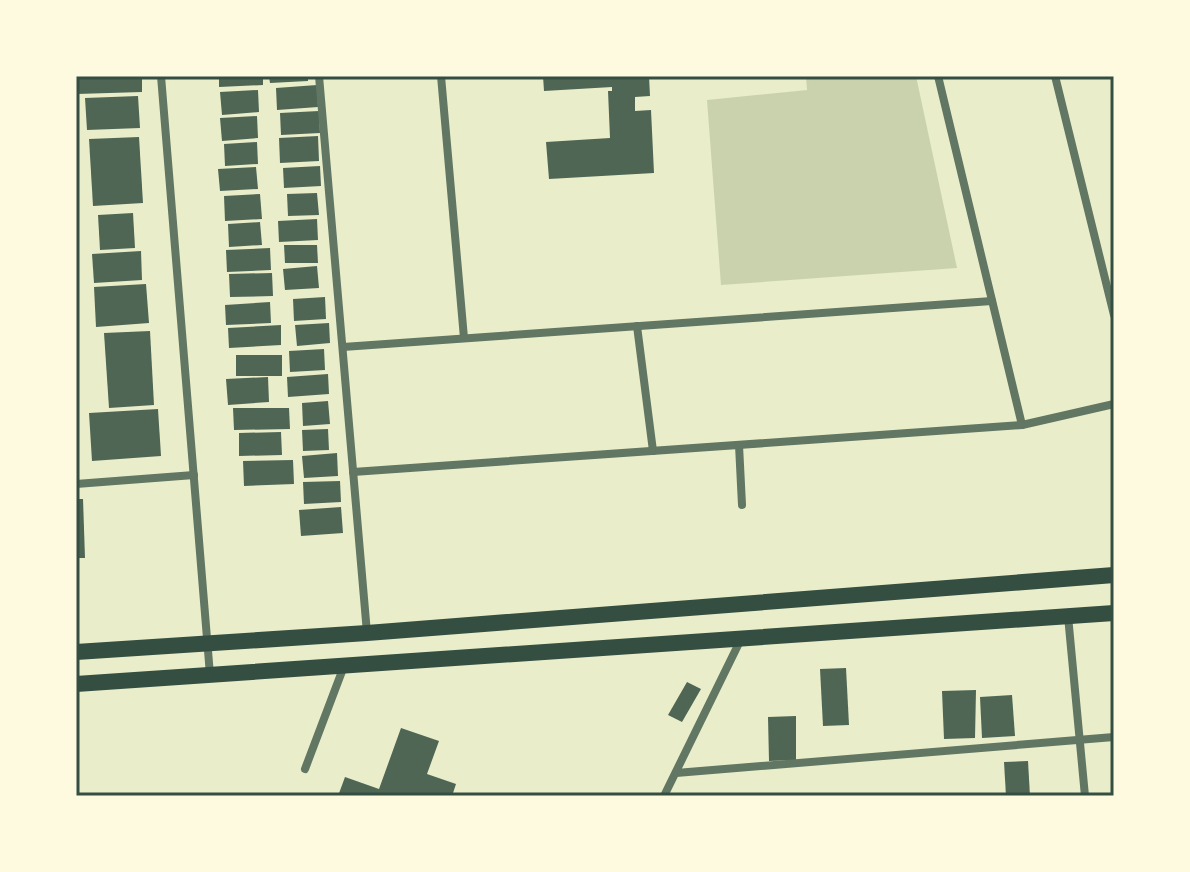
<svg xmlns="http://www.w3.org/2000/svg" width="1190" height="872" font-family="Barlow,sans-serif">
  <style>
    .green { fill: #cad2ad }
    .building { fill: #4f6655 }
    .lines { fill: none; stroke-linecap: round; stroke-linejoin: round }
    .minor { stroke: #617663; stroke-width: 8 }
    .secondary { stroke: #344e41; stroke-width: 16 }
    .neatline { fill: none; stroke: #344e41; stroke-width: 3 }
  </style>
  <rect width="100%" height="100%" fill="#e9edc9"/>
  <polygon class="green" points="806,76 916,76 957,268 721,285 707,100 807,90"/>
  <g class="building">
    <polygon points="77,76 142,76 142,92 77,94"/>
    <polygon points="219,76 263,76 263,85 219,87"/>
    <polygon points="269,76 308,76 308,81 270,83"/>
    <polygon points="543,76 649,76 650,96 635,97 635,111 651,110 654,173 549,179 546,142 610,138 608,91 612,91 612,87 544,91"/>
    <polygon points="317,85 318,107 277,110 276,88"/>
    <polygon points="258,90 259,112 222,115 220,92"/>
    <polygon points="138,96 140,128 87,130 85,98"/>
    <polygon points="319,111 320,133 281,135 280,113"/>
    <polygon points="257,116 258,138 222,141 220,118"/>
    <polygon points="318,136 319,161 280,163 279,138"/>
    <polygon points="139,137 143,203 93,206 89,139"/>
    <polygon points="257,142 258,164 225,166 224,144"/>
    <polygon points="320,166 321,186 284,188 283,168"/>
    <polygon points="256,167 258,189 220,191 218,169"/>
    <polygon points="317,193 319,215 288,216 287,194"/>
    <polygon points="260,194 262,219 225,221 224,196"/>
    <polygon points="133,213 135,248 100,250 98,215"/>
    <polygon points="317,219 318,240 279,242 278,221"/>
    <polygon points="260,222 262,245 229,247 228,224"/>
    <polygon points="284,245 317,245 318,263 285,263"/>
    <polygon points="270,248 271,270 227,272 226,250"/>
    <polygon points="141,251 142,280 94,283 92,254"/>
    <polygon points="317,266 319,288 285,290 283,269"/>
    <polygon points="272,273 273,296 230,297 229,274"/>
    <polygon points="146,284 149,323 96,327 94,287"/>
    <polygon points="325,297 326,319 294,321 293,299"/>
    <polygon points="270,302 271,323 226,325 225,305"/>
    <polygon points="329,323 330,343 297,346 295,325"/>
    <polygon points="281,325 281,345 229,348 228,328"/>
    <polygon points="150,331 154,405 109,408 104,333"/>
    <polygon points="324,349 325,370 290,372 289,351"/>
    <rect x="236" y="355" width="46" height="21"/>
    <polygon points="328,374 329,394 288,397 287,377"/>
    <polygon points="268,377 269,402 228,405 226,379"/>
    <polygon points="328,401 330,424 303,426 302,403"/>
    <polygon points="233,408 289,408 290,429 234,430"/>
    <polygon points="158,409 161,456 92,461 89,413"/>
    <polygon points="328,429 329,450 303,451 302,430"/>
    <polygon points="281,432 282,455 239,456 239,433"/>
    <polygon points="337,453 338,476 304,478 302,456"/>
    <polygon points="293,460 294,484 244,486 243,461"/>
    <polygon points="340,481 341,502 304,504 303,482"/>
    <polygon points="76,499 83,499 85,558 76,558"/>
    <polygon points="341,507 343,533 301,536 299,510"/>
    <polygon points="846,668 849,725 823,726 820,669"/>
    <polygon points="687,682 701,689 682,722 668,715"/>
    <polygon points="976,690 975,738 944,739 942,691"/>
    <polygon points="1012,695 1015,736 982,738 980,697"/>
    <polygon points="796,716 796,760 769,761 768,717"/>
    <polygon points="401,728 439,741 427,774 456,784 452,796 338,796 345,777 379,789"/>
    <polygon points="1028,761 1030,796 1006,796 1004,762"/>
  </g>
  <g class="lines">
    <g class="minor">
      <polyline points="161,76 210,675"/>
      <polyline points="319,76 367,633"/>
      <polyline points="441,76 464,338"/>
      <polyline points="938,76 1022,425"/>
      <polyline points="1055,76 1114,315"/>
      <polyline points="637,326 653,451"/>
      <polyline points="343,347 992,301"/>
      <polyline points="739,445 742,505"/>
      <polyline points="353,472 1022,425 1114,404"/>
      <polyline points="76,484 194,475"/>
      <polyline points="1068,616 1085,796"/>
      <polyline points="305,769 344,666"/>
      <polyline points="676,773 1114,737"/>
      <polyline points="664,796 741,639"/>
    </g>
    <g class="secondary">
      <polyline points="76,652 367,633 1114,575"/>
      <polyline points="76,684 1114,613"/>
    </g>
  </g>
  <rect width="1190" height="872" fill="none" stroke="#fefae0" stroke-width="156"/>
  <rect x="78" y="78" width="1034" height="716" class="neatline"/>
</svg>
